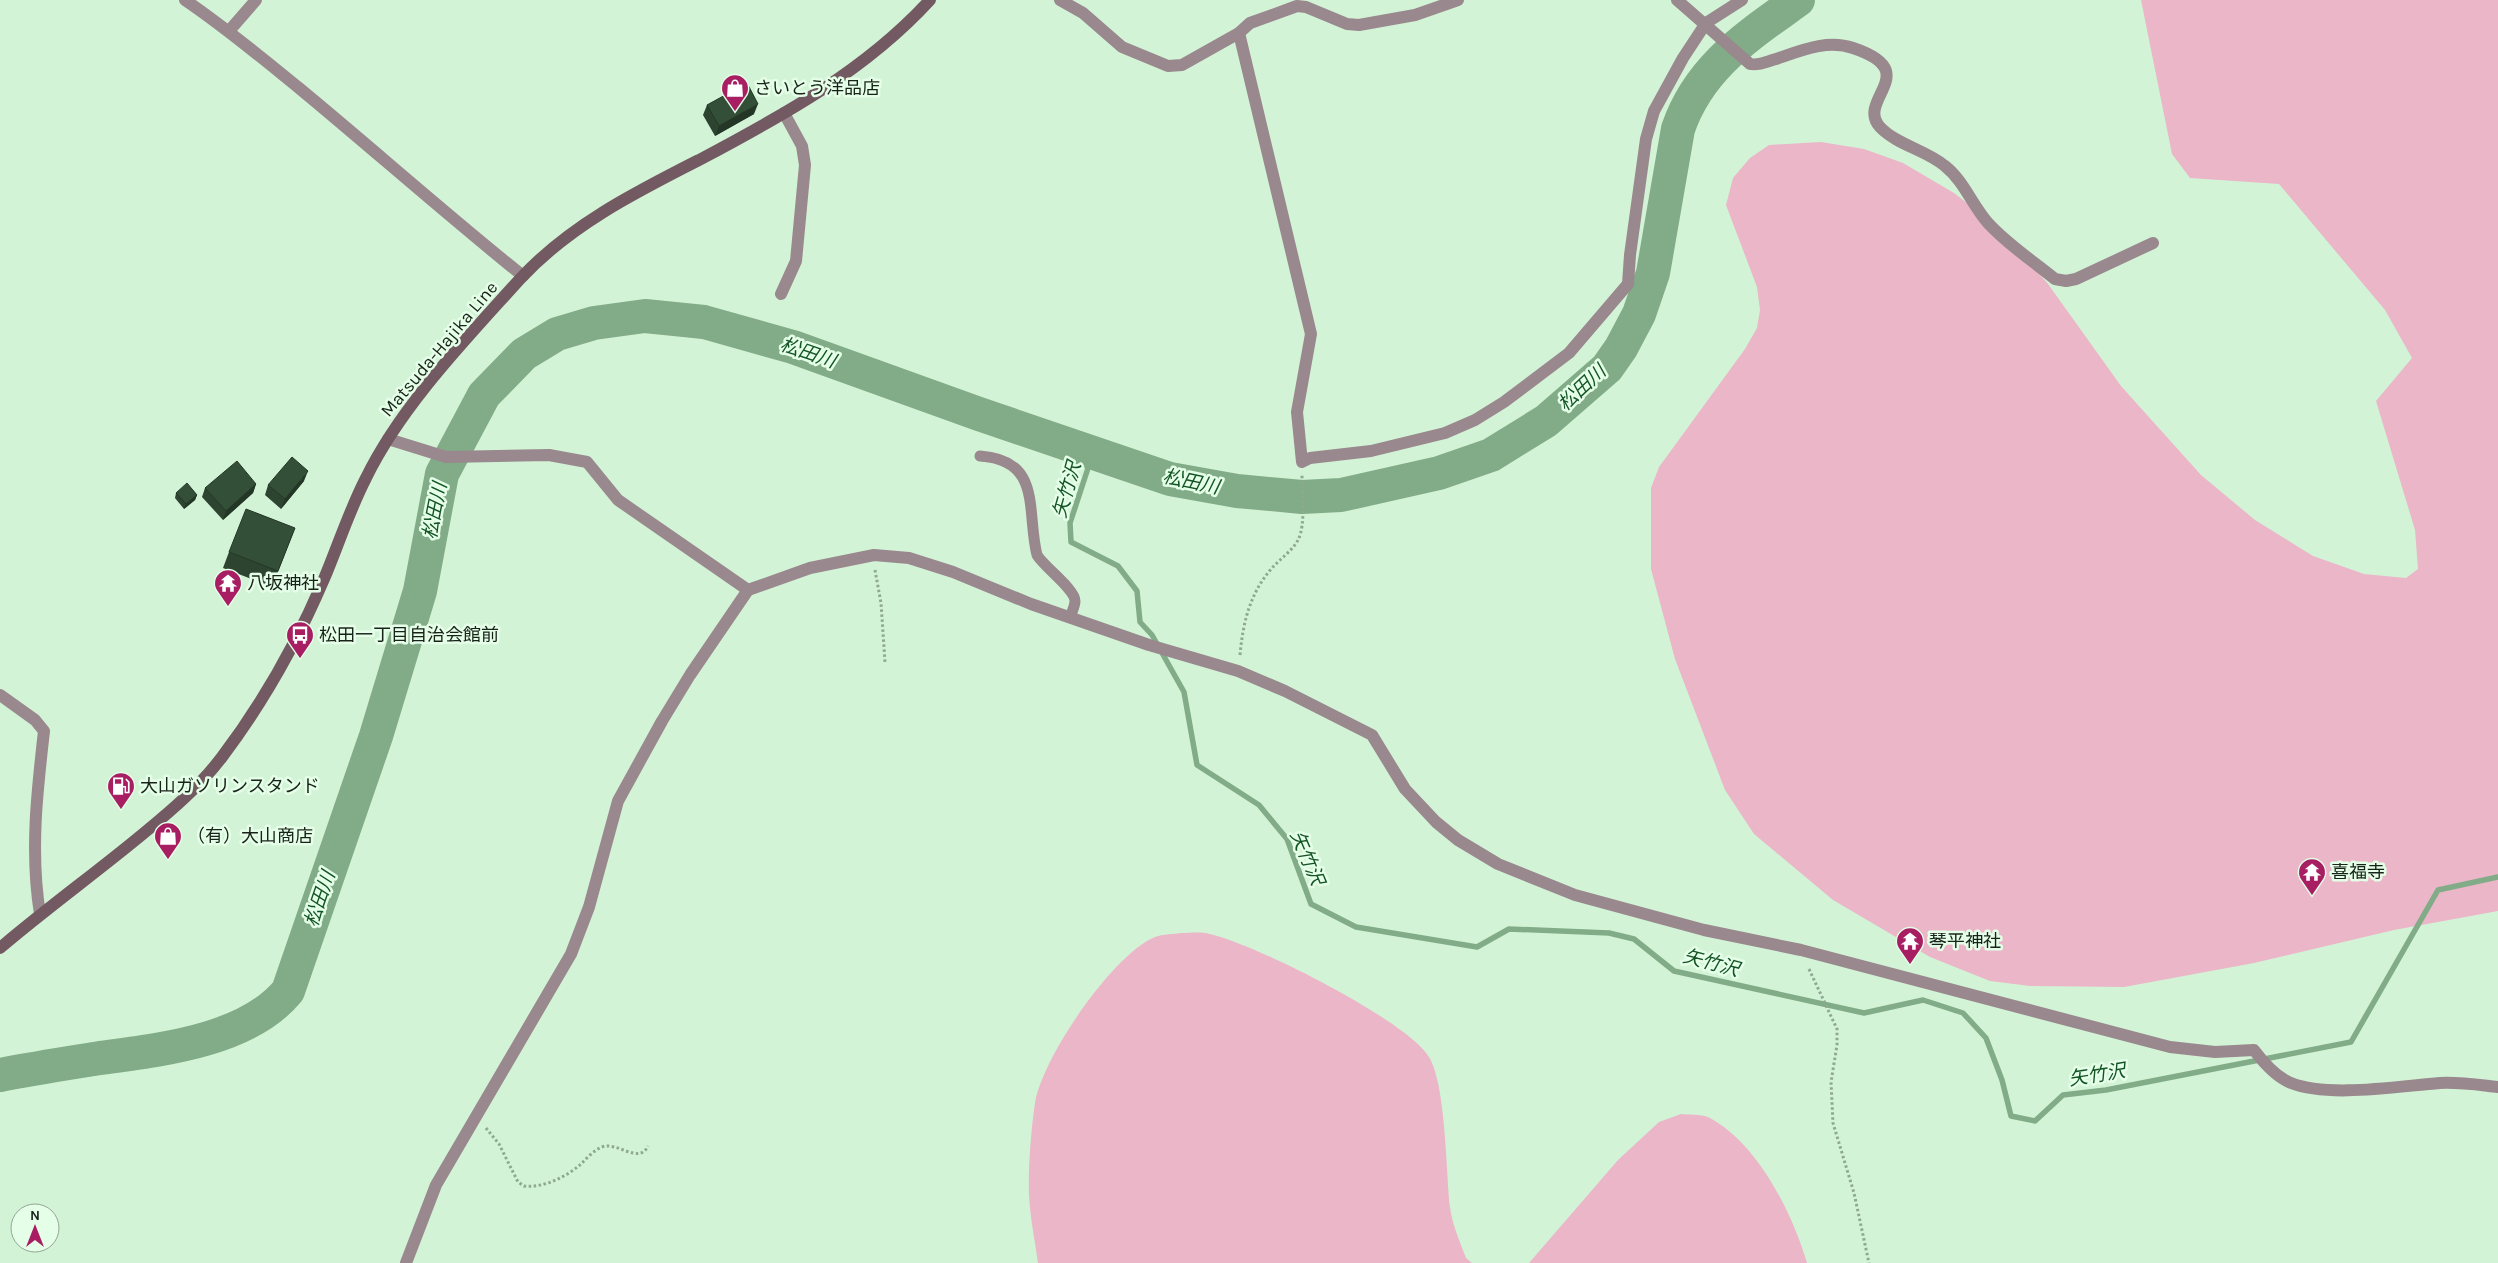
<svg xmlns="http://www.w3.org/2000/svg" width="2498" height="1263" font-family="Karla,'Noto Sans JP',sans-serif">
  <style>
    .green { fill: #eab6c8 }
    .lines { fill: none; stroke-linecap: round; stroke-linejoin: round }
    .stream { stroke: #82ac87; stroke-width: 5.5 }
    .river { stroke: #82ac87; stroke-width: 34 }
    .path { stroke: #8fa892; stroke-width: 3; stroke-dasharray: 2.5 2.5; stroke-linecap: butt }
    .service { stroke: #99888d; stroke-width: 11 }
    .minor { stroke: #99888d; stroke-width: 12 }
    .secondary { stroke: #735a62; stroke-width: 12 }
    .wall { fill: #2d4430 }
    .shaded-wall { fill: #243727 }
    .building { fill: #344f38; stroke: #243727 }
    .labels { text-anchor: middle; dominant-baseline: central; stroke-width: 5; stroke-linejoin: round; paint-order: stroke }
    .poi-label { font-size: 18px; fill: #172218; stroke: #e5fee8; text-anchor: start }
    .street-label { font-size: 18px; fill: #172218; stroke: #e5fee8 }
    .water-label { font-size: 19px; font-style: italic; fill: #135425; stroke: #e5fee8 }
  </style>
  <rect width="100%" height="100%" fill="#d3f3d7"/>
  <g class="green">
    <polygon points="2141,0 2498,0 2498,911 2394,930 2254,963 2124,987 2030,986 1990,981 1930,957 1833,900 1754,834 1725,790 1675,659 1651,569 1651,488 1659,467 1745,349 1757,328 1760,310 1757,287 1726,205 1733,178 1750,158 1769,145 1821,142 1864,149 1903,163 1954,193 2002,230 2048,284 2121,386 2201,475 2255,520 2313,556 2364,574 2406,578 2418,569 2415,530 2376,401 2412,358 2385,310 2279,184 2190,178 2172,154"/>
    <path d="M1182 933C1189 933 1198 932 1205 933 1248 940 1407 1020 1429 1057 1446 1085 1446 1171 1450 1207 1452 1224 1460 1242 1466 1258L1472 1263H1038C1035 1241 1030 1217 1029 1195 1028 1168 1031 1130 1035 1103 1042 1058 1113 954 1155 937 1163 934 1174 934 1182 933Z"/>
    <path d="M1681 1114C1689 1115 1700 1114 1708 1117 1757 1142 1792 1212 1807 1263H1529L1618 1160 1659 1122Z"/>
  </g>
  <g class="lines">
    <polyline class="stream" points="1093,453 1070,523 1071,542 1118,566 1137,591 1140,622 1152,635 1184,692 1197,765 1259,805 1287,839 1311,904 1356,927 1477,947 1509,929 1609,933 1634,939 1674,971 1864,1013 1923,1000 1963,1013 1986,1038 2002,1080 2011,1116 2035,1121 2063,1095 2106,1090 2351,1042 2438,890 2498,877"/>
    <path class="river" d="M0 1075C31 1069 63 1064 94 1059 157 1050 246 1042 288 991L376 736 420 591 442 474 484 395 524 354 557 334 594 323 645 316 704 322 793 347 979 414 1170 479 1237 491 1302 497 1341 495 1439 473 1491 455 1546 421 1607 368 1621 348 1639 314 1653 273 1678 129C1699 67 1748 36 1798 0"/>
    <g class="path">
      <polyline points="875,570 881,603 885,662"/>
      <path d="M1240 655C1243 622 1250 593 1272 568 1280 559 1293 550 1298 540 1306 525 1302 492 1302 475"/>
      <polyline points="1809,969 1837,1029 1837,1045 1831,1082 1833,1123 1854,1193 1869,1263"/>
      <path d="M486 1128 499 1144 518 1182 524 1186C544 1188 566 1177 581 1164 587 1158 594 1150 602 1147 617 1141 639 1165 648 1146"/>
    </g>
    <path class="service" d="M980 456C1043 460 1026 512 1037 555 1044 567 1075 589 1075 601 1075 606 1072 612 1070 617"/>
    <g class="minor">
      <path d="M185 0C225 27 262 58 299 88 374 150 447 215 523 276"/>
      <polyline points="1060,0 1083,13 1122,47 1168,66 1182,65 1239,33 1311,334 1297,412 1302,462 1310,458 1371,451 1445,433 1475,420 1504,402 1569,353 1628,284 1630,255 1646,139 1654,111 1683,58 1706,23 1742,0"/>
      <path d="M1677 0 1750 64C1759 66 1768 61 1776 59 1800 51 1827 39 1853 48 1925 72 1855 100 1880 127 1897 145 1926 150 1945 166 1964 181 1972 205 1988 223 2007 244 2033 261 2055 279L2066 281 2076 279 2153 243"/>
      <polyline points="229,31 256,0"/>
      <polyline points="1239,33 1250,23 1297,6 1306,7 1347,24 1359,25 1415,15 1458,0"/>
      <polyline points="781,294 796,261 805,165 802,146 784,113"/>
      <polyline points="388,439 446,457 549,455 587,462 618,500 748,590"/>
      <path d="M0 695 35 720 44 731C37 792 30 853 40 914"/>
      <path d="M406 1263 436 1185 571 954 589 907 618 801 662 721 690 675 748 590 810 568 874 555 909 558 953 572 1031 604 1149 645 1238 671 1285 691 1372 735 1405 789 1436 822 1458 840 1498 864 1575 895 1704 930 1801 950 2170 1047 2215 1052 2254 1050C2263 1062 2276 1077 2291 1083 2329 1098 2399 1086 2440 1083 2460 1082 2479 1085 2498 1087"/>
    </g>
    <path class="secondary" d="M0 948C47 908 97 872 144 833 172 810 200 786 222 757 263 703 297 642 324 579 338 546 349 511 366 478 401 406 466 339 520 279 570 225 636 192 701 159 784 115 866 70 930 0"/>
  </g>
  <g class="wall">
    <polygon points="707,105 754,114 715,136 703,115"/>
    <polygon points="304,481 281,509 265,495 268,485"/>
    <polygon points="256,484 253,493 223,520 202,497 205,488"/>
    <polygon points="176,493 197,495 195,500 184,509 175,498"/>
    <polygon points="295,528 272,587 223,568 229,552"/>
  </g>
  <g class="shaded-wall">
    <polygon points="758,104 754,114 715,136 719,126"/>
    <polygon points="308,471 304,481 281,509 285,499"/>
    <polygon points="256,484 253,493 223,520 226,511"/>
    <polygon points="197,495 195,500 184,509 186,504"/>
  </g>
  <g class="building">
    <polygon points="747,83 758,104 719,126 707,105"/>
    <polygon points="292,457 308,471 285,499 268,485"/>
    <polygon points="237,461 256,484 226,511 205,488"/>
    <polygon points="187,483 197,495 186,504 176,493"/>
    <polygon points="246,509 295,528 278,571 229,552"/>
  </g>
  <defs>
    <g id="shop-pin" transform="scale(1.4375)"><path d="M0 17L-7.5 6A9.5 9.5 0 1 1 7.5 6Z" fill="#a81e62" stroke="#e5fee8"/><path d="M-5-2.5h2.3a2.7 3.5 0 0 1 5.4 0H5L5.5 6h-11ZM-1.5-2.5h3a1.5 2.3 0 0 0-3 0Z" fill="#fff"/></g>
    <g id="temple-pin" transform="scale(1.4375)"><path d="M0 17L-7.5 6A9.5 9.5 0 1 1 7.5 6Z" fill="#a81e62" stroke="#e5fee8"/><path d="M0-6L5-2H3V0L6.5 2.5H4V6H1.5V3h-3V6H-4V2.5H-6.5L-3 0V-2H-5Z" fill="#fff"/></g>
    <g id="bus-pin" transform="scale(1.4375)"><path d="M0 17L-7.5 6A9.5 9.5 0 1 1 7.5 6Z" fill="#a81e62" stroke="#e5fee8"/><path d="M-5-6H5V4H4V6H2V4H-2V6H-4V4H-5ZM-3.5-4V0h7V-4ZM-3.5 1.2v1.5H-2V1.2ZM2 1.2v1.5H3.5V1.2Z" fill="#fff"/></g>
    <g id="fuel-pin" transform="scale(1.4375)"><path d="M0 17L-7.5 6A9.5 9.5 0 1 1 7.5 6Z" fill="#a81e62" stroke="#e5fee8"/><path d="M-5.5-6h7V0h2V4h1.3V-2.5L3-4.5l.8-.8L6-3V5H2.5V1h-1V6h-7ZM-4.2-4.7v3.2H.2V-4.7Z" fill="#fff"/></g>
  </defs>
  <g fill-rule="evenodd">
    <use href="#shop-pin" x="735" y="88"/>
    <use href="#temple-pin" x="228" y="583"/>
    <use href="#bus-pin" x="300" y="635"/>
    <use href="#fuel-pin" x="121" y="786"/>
    <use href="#shop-pin" x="168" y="836"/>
    <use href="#temple-pin" x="2312" y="872"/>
    <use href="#temple-pin" x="1910" y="941"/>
  </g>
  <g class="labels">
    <g class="poi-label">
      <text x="754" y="88">さいとう洋品店</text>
      <text x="247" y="583">八坂神社</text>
      <text x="319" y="635">松田一丁目自治会館前</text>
      <text x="140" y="786">大山ガソリンスタンド</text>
      <text x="187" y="836">（有）大山商店</text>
      <text x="2331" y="872">喜福寺</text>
      <text x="1929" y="941">琴平神社</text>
    </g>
    <g class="street-label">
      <text transform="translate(439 349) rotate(-50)">Matsuda-Hajika Line</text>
    </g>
    <g class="water-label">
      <text transform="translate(808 353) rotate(19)">松田川</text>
      <text transform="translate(1582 388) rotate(-43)">松田川</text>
      <text transform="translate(1191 482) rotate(12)">松田川</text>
      <text transform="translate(1067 490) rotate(-74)">矢竹沢</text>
      <text transform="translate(435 511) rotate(-79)">松田川</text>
      <text transform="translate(1307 858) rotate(67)">矢竹沢</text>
      <text transform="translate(320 899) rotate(-71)">松田川</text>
      <text transform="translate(1711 963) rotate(15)">矢竹沢</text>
      <text transform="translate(2097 1075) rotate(-9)">矢竹沢</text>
    </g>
  </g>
  <g transform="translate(35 1228)"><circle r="24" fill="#e5fee8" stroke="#93a695"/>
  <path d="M0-4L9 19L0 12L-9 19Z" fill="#a81e62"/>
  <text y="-8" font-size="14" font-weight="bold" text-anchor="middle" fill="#172218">N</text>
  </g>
</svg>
